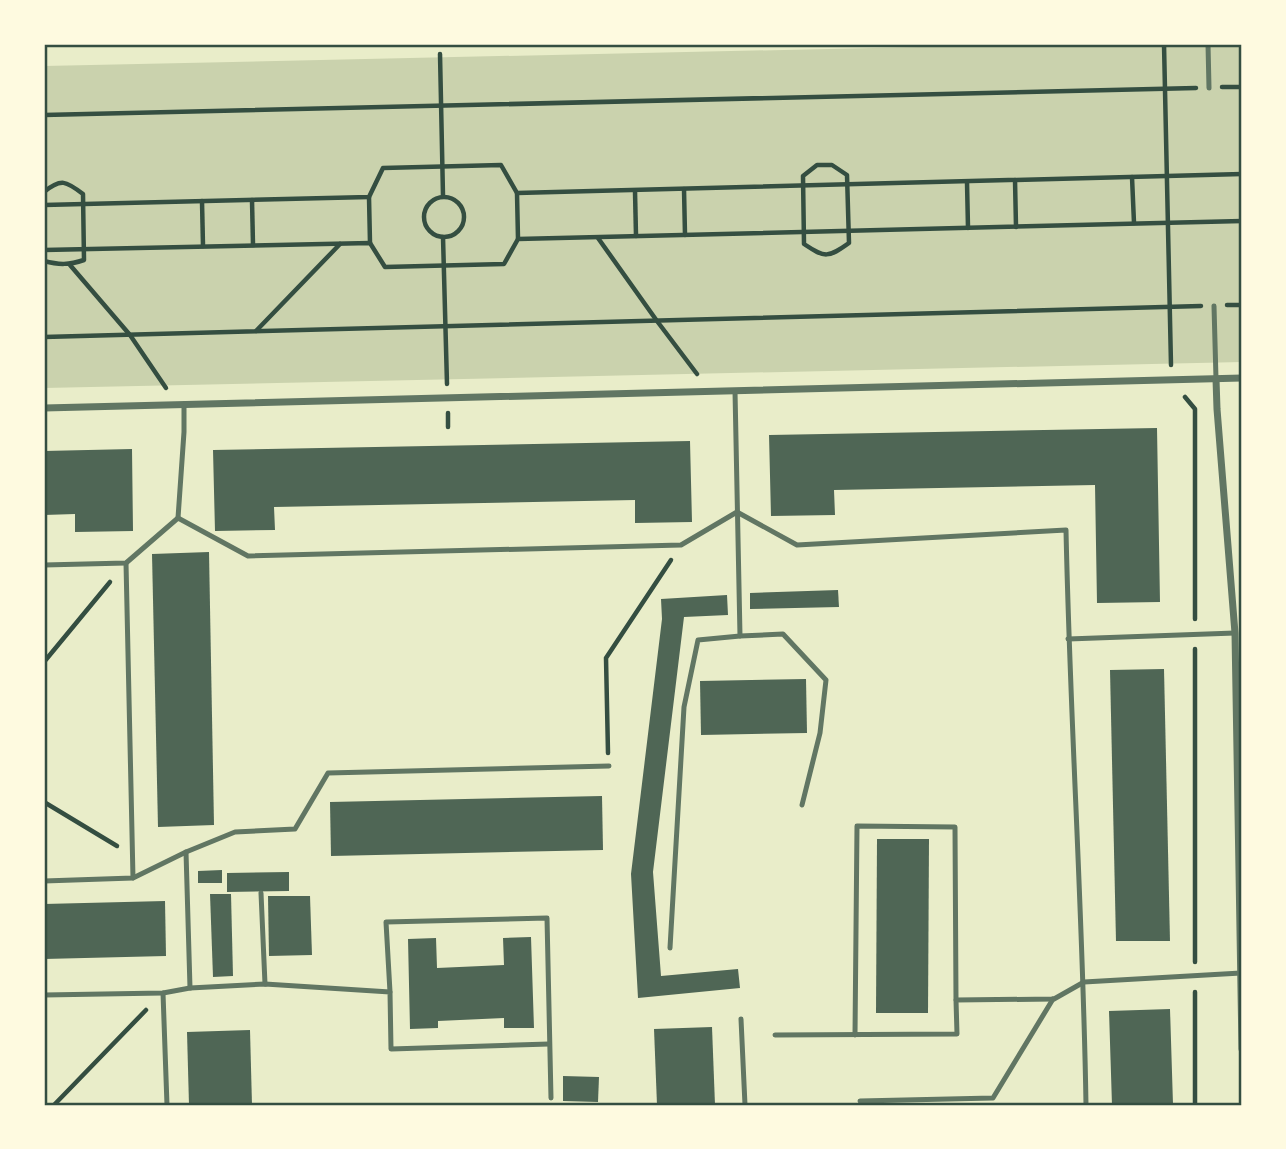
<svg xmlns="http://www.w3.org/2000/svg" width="1286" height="1149" font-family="'Work Sans',sans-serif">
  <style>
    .green { fill: #cad2ad }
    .building { fill: #4f6655 }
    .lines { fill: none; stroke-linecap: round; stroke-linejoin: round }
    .path { stroke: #344e41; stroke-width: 4.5 }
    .service { stroke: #617663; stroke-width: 5 }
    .minor { stroke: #617663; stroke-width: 7 }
    .neatline { fill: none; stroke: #344e41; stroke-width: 2.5 }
  </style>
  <rect width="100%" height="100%" fill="#e9edc9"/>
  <polygon class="green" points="1055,44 1242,44 1242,362 44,388 44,66"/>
  <g class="building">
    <polygon points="1157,428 1160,602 1097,603 1095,485 834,490 835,515 771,516 769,435"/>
    <polygon points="690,441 692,522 635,523 635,500 274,507 275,530 215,531 213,450"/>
    <polygon points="132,449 133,531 75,532 75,514 44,515 44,451"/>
    <polygon points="209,552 214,825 158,827 152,554"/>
    <polygon points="838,590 839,607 750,609 750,593"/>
    <polygon points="727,595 728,615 684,617 653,872 661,976 738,969 740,988 638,998 631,874 662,619 661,599"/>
    <polygon points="1164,669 1170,941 1116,941 1110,670"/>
    <polygon points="806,679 807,733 701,735 700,681"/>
    <polygon points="602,796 603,850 331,856 330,802"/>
    <polygon points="877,839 929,839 928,1013 876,1013"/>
    <polygon points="222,870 222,883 198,883 198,871"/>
    <polygon points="289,872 289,891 227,892 227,873"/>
    <polygon points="210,894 231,894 233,976 213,977"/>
    <polygon points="268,896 310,896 312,955 269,956"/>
    <polygon points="165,901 166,956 44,959 44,904"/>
    <polygon points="531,937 534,1028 504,1028 504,1018 438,1021 438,1028 410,1029 408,939 436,938 437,968 504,965 503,938"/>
    <polygon points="1170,1009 1173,1105 1112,1105 1109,1011"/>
    <polygon points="712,1027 715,1105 657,1105 654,1029"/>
    <polygon points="250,1030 252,1105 189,1105 187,1032"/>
    <polygon points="563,1076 599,1077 598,1102 563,1101"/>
  </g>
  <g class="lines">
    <g class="path">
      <polyline points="1164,44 1171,365"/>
      <polyline points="440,54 443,196"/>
      <polyline points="1222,87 1242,87"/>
      <polyline points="44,115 1196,88"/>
      <path d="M817 165H832L847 175 849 243C828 258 825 258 804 244L803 176Z"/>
      <polyline points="1132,177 1134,223"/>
      <polyline points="1015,180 1016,227"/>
      <polyline points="967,182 968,228"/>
      <polyline points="684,189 685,235"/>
      <polyline points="635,191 636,236"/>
      <path d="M44 192C61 178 66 181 83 194L84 260C69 265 59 265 44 261"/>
      <polyline points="517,193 518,239"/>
      <circle cx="444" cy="217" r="20"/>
      <polyline points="369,197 370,243"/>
      <polyline points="252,200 253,245"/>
      <polyline points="202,201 203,246"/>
      <polyline points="44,205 369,197 383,168 501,165 517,193 1242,174"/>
      <polyline points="443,237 447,384"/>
      <polyline points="598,238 657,321 697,374"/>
      <polyline points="44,250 370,243 385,267 504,264 518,239 1242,221"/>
      <polyline points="70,265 130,335 166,388"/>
      <polyline points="1227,305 1242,305"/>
      <polyline points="256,331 340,244"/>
      <polyline points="44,337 1201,306"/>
      <polyline points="1185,397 1195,409 1195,619"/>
      <polyline points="448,413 448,427"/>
      <polyline points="1195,649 1195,962"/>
      <polyline points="44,662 110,582"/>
      <polyline points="608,753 606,658 671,560"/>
      <polyline points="44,802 117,846"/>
      <polyline points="54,1105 146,1010"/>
      <polyline points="1195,1105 1195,992"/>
    </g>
    <g class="service">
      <polyline points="1208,44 1209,88"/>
      <polyline points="1214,306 1216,379"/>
      <polyline points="178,518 184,432 184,404"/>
      <polyline points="126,563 133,878"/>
      <path d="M44 565 126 563 178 518 248 556 681 545 737 512 797 545 1066 530C1070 722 1083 913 1086 1105"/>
      <polyline points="740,636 783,634 826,680 820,733 802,805"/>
      <polyline points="1068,639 1235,633"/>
      <polyline points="186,852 190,988"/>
      <polyline points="44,881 133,878 186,852 235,832 295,829 328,773 609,766"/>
      <polyline points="261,893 265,984"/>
      <polyline points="670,948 684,707 698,640 740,636 735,391"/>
      <polyline points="390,992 386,922 547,918 551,1098"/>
      <polyline points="163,993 167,1105"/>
      <polyline points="44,995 163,993 190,988 265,984 390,992 391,1049 549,1044"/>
      <polyline points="741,1019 745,1105"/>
      <polyline points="775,1035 957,1034 956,1000 1054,999 1084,982 1241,973"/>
      <polyline points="855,1035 857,826 955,827 956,1000"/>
      <polyline points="860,1101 993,1098 1053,999"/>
    </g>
    <g class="minor">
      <polyline points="1216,379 1217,409 1235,633 1242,1049"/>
      <polyline points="44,408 1242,378"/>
    </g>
  </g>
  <rect width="1286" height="1149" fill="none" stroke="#fefae0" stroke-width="91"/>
  <rect x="46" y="46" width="1194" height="1058" class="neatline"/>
</svg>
